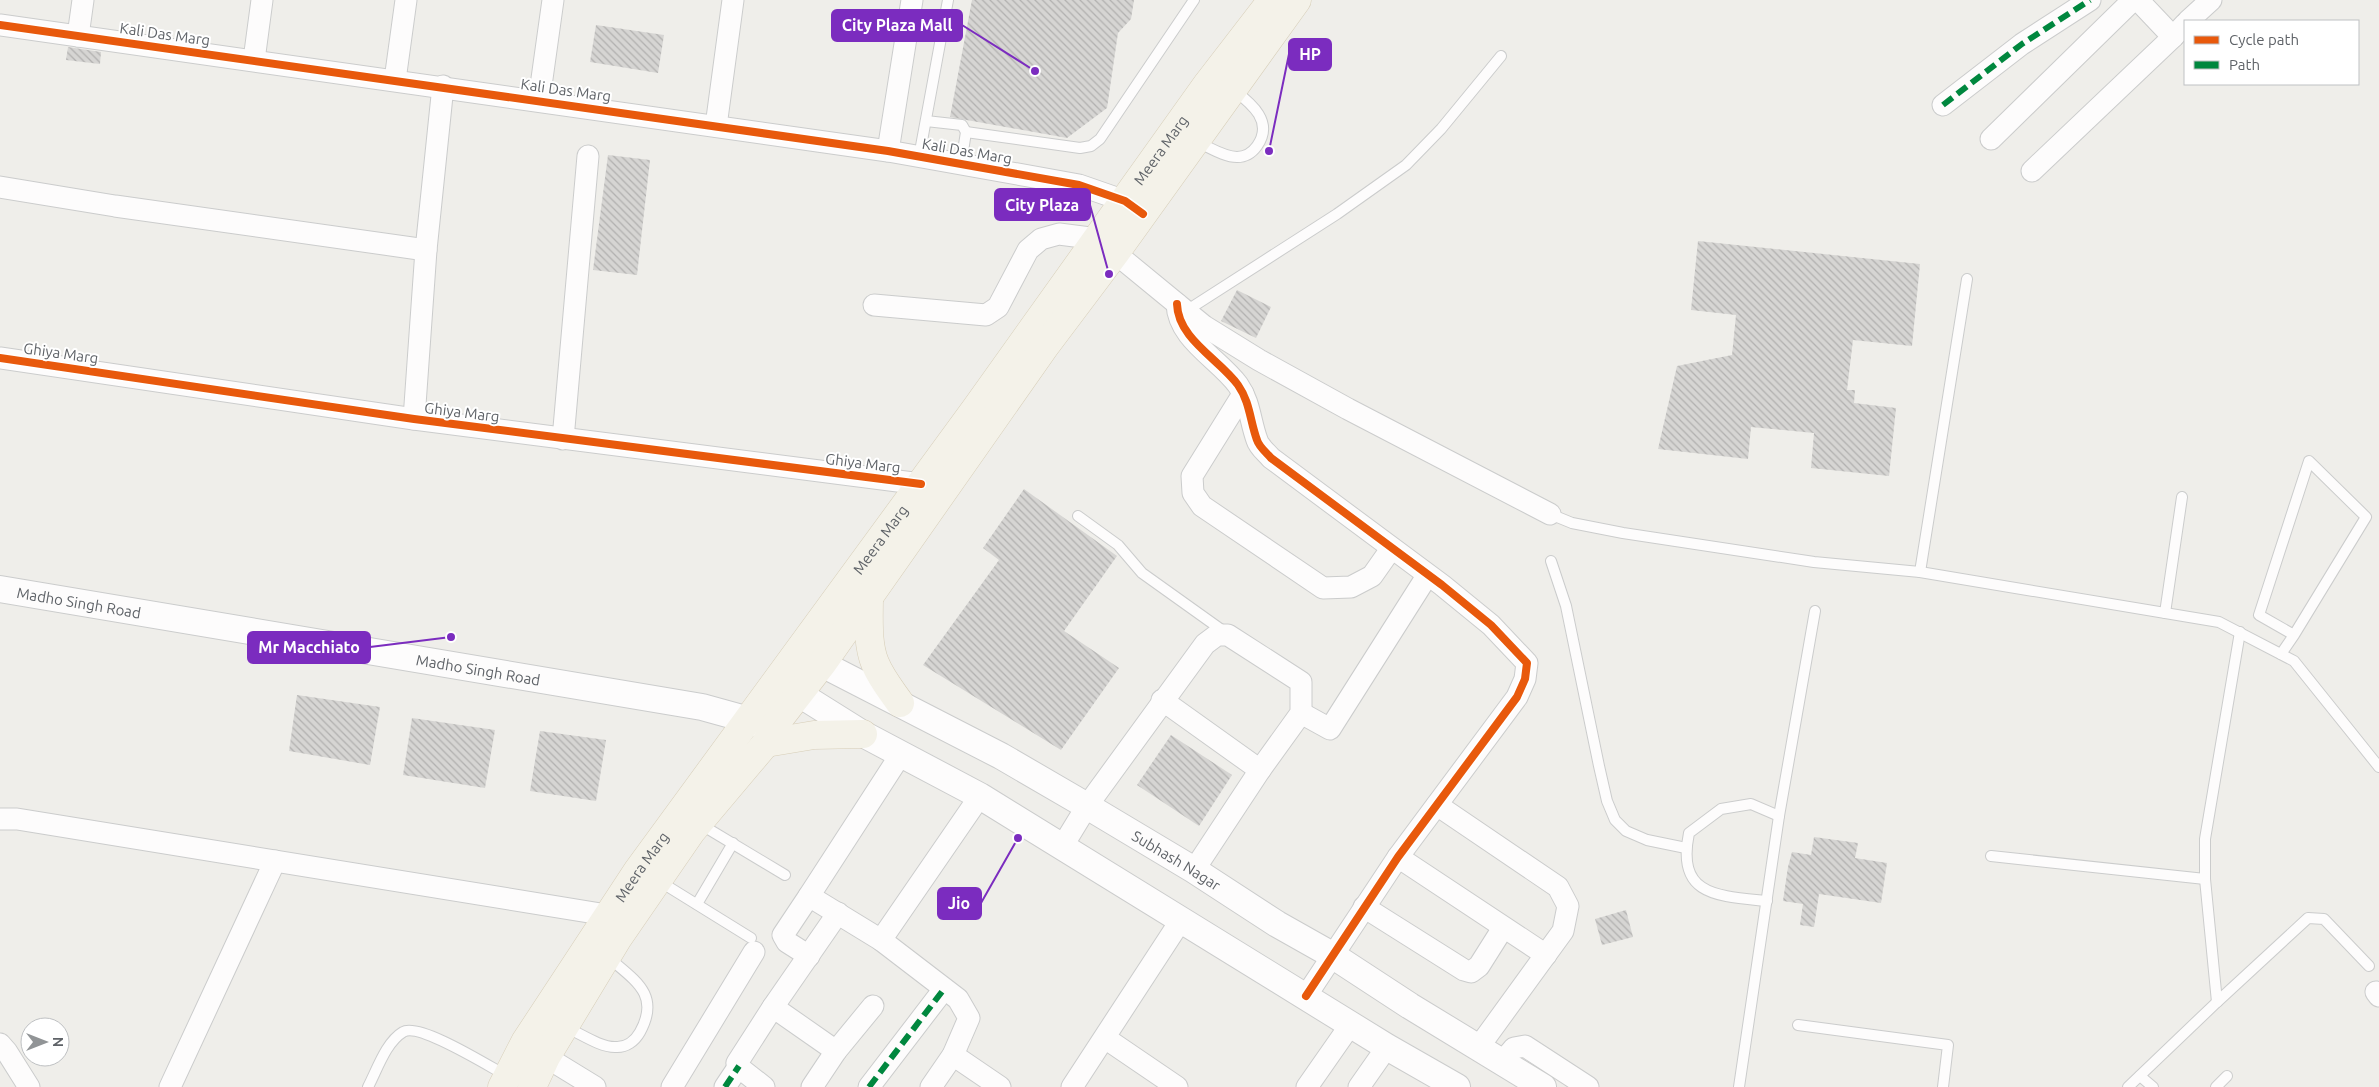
<svg xmlns="http://www.w3.org/2000/svg" width="2379" height="1087" font-family="Ubuntu,sans-serif">
  <style>
    .building { fill: url(#building-back-hatch) }
    .lines { fill: none; stroke-linecap: round; stroke-linejoin: round }
    .service-casing { stroke: #cbcccc; stroke-width: 12 }
    .minor-casing { stroke: #cbcccc; stroke-width: 23 }
    .tertiary-casing { stroke: #cbcccc; stroke-width: 28 }
    .primary-casing { stroke: #d7ceb8; stroke-width: 29 }
    .service { stroke: #fdfcfc; stroke-width: 10 }
    .minor { stroke: #fdfcfc; stroke-width: 21 }
    .tertiary { stroke: #fdfcfc; stroke-width: 26 }
    .primary { stroke: #f4f2e9; stroke-width: 28 }
    .quiet { stroke: #00873e; stroke-width: 6; stroke-dasharray: 12 6; stroke-linecap: butt }
    .cycleway-casing { stroke: #fff; stroke-width: 11 }
    .cycleway { stroke: #e8590c; stroke-width: 8 }
    .labels { text-anchor: middle; dominant-baseline: central; stroke-width: 4; stroke-linejoin: round; paint-order: stroke }
    .street-label { font-size: 15px; fill: #5f6368; stroke: #fff }
    .leader { fill: none; stroke: #7b2cbf; stroke-width: 2 }
    .callout-dot { fill: #7b2cbf; stroke: #fff; stroke-width: 2 }
    .callout { fill: #7b2cbf; stroke: #7b2cbf; stroke-width: 2 }
    .callout-label { font-size: 16px; text-anchor: middle; font-weight: bold; fill: #fff }
  </style>
  <defs>
    <pattern id="building-back-hatch" width="6" height="6" patternUnits="userSpaceOnUse" patternTransform="scale(1.25)"><rect width="6" height="6" fill="#d6d5d3"/><path d="M-1 5l2 2M0 0l6 6M5-1l2 2" fill="none" stroke="#b1b0af"/></pattern>
  </defs>
  <rect width="100%" height="100%" fill="#efeeea"/>
  <g class="building">
    <polygon points="972,0 1134,0 1131,19 1118,33 1107,108 1067,138 950,117"/>
    <polygon points="596,25 664,35 658,73 590,62"/>
    <polygon points="68,47 101,52 100,64 66,60"/>
    <polygon points="608,155 650,160 637,275 593,270"/>
    <polygon points="1698,241 1920,264 1912,346 1853,340 1847,390 1855,390 1854,403 1896,408 1889,476 1811,468 1814,433 1751,427 1748,459 1658,449 1677,366 1732,355 1736,315 1691,310"/>
    <polygon points="1237,290 1271,307 1256,338 1221,321"/>
    <polygon points="1024,489 1117,556 1064,631 1119,668 1061,750 923,665 999,560 983,548"/>
    <polygon points="297,695 380,707 370,765 289,751"/>
    <polygon points="412,718 495,730 485,788 403,775"/>
    <polygon points="540,731 606,740 596,801 530,791"/>
    <polygon points="1171,735 1232,775 1199,826 1137,785"/>
    <polygon points="1814,837 1858,843 1855,858 1887,863 1881,903 1819,894 1814,927 1800,925 1803,904 1783,901 1788,867 1792,852 1811,855"/>
    <polygon points="1626,910 1633,937 1602,945 1595,919"/>
  </g>
  <g class="lines">
    <g class="service-casing">
      <g id="service">
        <polyline points="926,121 962,125 966,132 961,164"/>
        <polyline points="966,132 1080,148 1091,146 1100,139 1194,0"/>
        <path d="M1197 142C1209 147 1224 157 1237 157 1245 157 1252 153 1257 146 1274 122 1252 104 1234 90"/>
        <polyline points="919,157 948,0"/>
        <polyline points="1186,311 1337,214 1406,165 1441,129 1501,56"/>
        <polyline points="1550,514 1572,523 1623,533 1814,562 1920,572 2219,622 2294,661 2379,767"/>
        <polyline points="1078,516 1118,545 1142,573 1226,633"/>
        <polyline points="1551,561 1566,606 1599,766 1607,801 1615,820 1626,831 1647,840 1686,848"/>
        <polyline points="1920,572 1967,279"/>
        <polyline points="2165,613 2182,497"/>
        <polyline points="2240,632 2205,839 2205,879 2217,1002 2308,918 2324,919 2369,966"/>
        <polyline points="2281,654 2294,635 2366,517 2309,461 2259,615 2294,635"/>
        <polyline points="700,824 785,875"/>
        <polyline points="1991,856 2205,879"/>
        <polyline points="659,881 751,938"/>
        <path d="M1767 901C1717 896 1676 896 1689 833L1721 809 1751 804 1779 816"/>
        <polyline points="697,904 733,843"/>
        <polyline points="1798,1025 1948,1045 1943,1087"/>
        <path d="M565 1027C580 1033 599 1047 615 1047 626 1048 635 1041 640 1032 661 994 634 980 608 957"/>
        <polyline points="2140,1076 2153,1087"/>
        <path d="M368 1087C377 1070 386 1042 403 1032 419 1022 490 1067 507 1076"/>
        <polyline points="1739,1087 1779,816 1815,611"/>
        <polyline points="2128,1087 2217,1002"/>
        <polyline points="2216,1087 2227,1076"/>
      </g>
    </g>
    <g class="minor-casing">
      <g id="minor">
        <polyline points="2138,0 2173,37 2185,24"/>
        <polyline points="2188,21 2211,0"/>
        <polyline points="0,25 888,151 1079,185 1125,201 1135,208"/>
        <polyline points="78,36 83,0"/>
        <polyline points="254,60 262,0"/>
        <polyline points="395,80 406,0"/>
        <polyline points="539,100 553,0"/>
        <polyline points="1943,105 2022,44 2090,0"/>
        <polyline points="716,126 733,0"/>
        <polyline points="1991,139 2133,0"/>
        <polyline points="888,151 912,0"/>
        <polyline points="2032,171 2173,37"/>
        <polyline points="0,187 115,206 426,250"/>
        <path d="M1177 304C1178 339 1219 359 1238 385 1250 402 1250 421 1257 440 1259 447 1267 453 1271 458L1442 585 1491 625 1527 663 1525 679 1517 697 1398 857 1306 996"/>
        <polyline points="874,305 986,315 998,307 1028,250 1041,239 1059,234 1098,239 1204,326 1259,360 1348,409 1550,514"/>
        <polyline points="0,358 414,419 921,484"/>
        <polyline points="1243,394 1192,476 1193,493 1202,506 1323,588 1351,587 1372,576 1391,549"/>
        <polyline points="414,419 426,250 443,86"/>
        <polyline points="563,439 588,156"/>
        <polyline points="1162,700 1260,770"/>
        <polyline points="1301,713 1330,729 1427,576"/>
        <polyline points="1437,805 1558,887 1568,906 1563,931 1478,1048"/>
        <polyline points="0,819 17,819 607,915"/>
        <polyline points="1062,847 1087,806 1205,644 1217,635 1228,635 1301,682 1301,713 1260,770 1194,870"/>
        <polyline points="1398,857 1546,955"/>
        <polyline points="1364,907 1464,970 1471,972 1479,966 1503,928"/>
        <polyline points="881,940 809,896 901,754"/>
        <polyline points="809,956 787,942 783,935 809,896"/>
        <polyline points="2376,992 2379,996"/>
        <polyline points="773,1007 838,913"/>
        <polyline points="1105,1038 1177,1087"/>
        <polyline points="0,1044 7,1052 29,1087"/>
        <polyline points="836,1051 873,1006"/>
        <polyline points="953,1055 1000,1087"/>
        <polyline points="546,1057 595,1087"/>
        <polyline points="1503,1061 1514,1048 1525,1046 1588,1087"/>
        <polyline points="170,1087 275,861"/>
        <polyline points="672,1087 754,952"/>
        <polyline points="725,1087 739,1066"/>
        <polyline points="764,1087 741,1069 737,1063 773,1007 836,1051 812,1087"/>
        <polyline points="869,1087 944,989"/>
        <polyline points="931,1087 953,1055 969,1018 958,999 881,940 980,796"/>
        <polyline points="1072,1087 1181,920"/>
        <polyline points="1307,1087 1351,1024"/>
        <polyline points="1359,1087 1387,1047"/>
      </g>
    </g>
    <g class="tertiary-casing">
      <g id="tertiary">
        <path id="s1" d="M0 589 702 707 749 720 766 727"/>
        <path id="s2" d="M805 652 822 664 1001 756 1087 806 1194 870 1277 924 1332 955 1410 1006 1543 1087"/>
        <polyline points="780,682 863,734 980,796 1387,1047 1457,1087"/>
      </g>
    </g>
    <g class="primary-casing">
      <g id="primary">
        <path d="M869 596C869 617 867 644 875 663 881 678 891 690 900 703"/>
        <polyline points="766,743 814,735 863,734"/>
        <path id="s3" d="M502 1087 525 1042 638 870 976 408 1208 83 1272 0"/>
        <polyline points="532,1087 546,1057 618,938 691,832 766,743 776,723 822,664 1046,345 1116,252 1297,0"/>
      </g>
    </g>
    <use href="#service" class="service"/>
    <use href="#minor" class="minor"/>
    <use href="#tertiary" class="tertiary"/>
    <use href="#primary" class="primary"/>
    <g class="quiet">
      <polyline points="1943,105 2022,44 2090,0"/>
      <polyline points="725,1087 739,1066"/>
      <polyline points="869,1087 944,989"/>
    </g>
    <g class="cycleway-casing">
      <g id="cycleway">
        <polyline points="0,25 888,151 1079,185 1125,201 1143,214"/>
        <path d="M1177 304C1178 339 1219 359 1238 385 1250 402 1250 421 1257 440 1259 447 1267 453 1271 458L1442 585 1491 625 1527 663 1525 679 1517 697 1398 857 1306 996"/>
        <polyline points="0,358 414,419 921,484"/>
      </g>
    </g>
    <use href="#cycleway" class="cycleway"/>
  </g>
  <g class="labels">
    <g class="street-label">
      <text transform="translate(165 34) rotate(8)">Kali Das Marg</text>
      <text transform="translate(566 90) rotate(8)">Kali Das Marg</text>
      <text stroke="none"><textPath href="#s3" startOffset="1146">Meera Marg</textPath></text>
      <text transform="translate(967 151) rotate(10)">Kali Das Marg</text>
      <text transform="translate(61 353) rotate(8)">Ghiya Marg</text>
      <text transform="translate(462 412) rotate(7)">Ghiya Marg</text>
      <text transform="translate(863 463) rotate(7)">Ghiya Marg</text>
      <text stroke="none"><textPath href="#s3" startOffset="666">Meera Marg</textPath></text>
      <text stroke="none"><textPath href="#s1" startOffset="80">Madho Singh Road</textPath></text>
      <text stroke="none"><textPath href="#s1" startOffset="485">Madho Singh Road</textPath></text>
      <text stroke="none"><textPath href="#s2" startOffset="426">Subhash Nagar</textPath></text>
      <text stroke="none"><textPath href="#s3" startOffset="261">Meera Marg</textPath></text>
    </g>
  </g>
  <path class="leader" d="M1035 71L962 25M1269 151L1289 54M1109 274L1090 205M451 637L370 647M1018 838L981 903"/>
  <g class="callout-dot">
    <circle cx="1035" cy="71" r="5"/>
    <circle cx="1269" cy="151" r="5"/>
    <circle cx="1109" cy="274" r="5"/>
    <circle cx="451" cy="637" r="5"/>
    <circle cx="1018" cy="838" r="5"/>
  </g>
  <g class="callout">
    <rect x="832" y="10" width="130" height="31" rx="5"/>
    <rect x="1289" y="39" width="42" height="31" rx="5"/>
    <rect x="995" y="189" width="95" height="31" rx="5"/>
    <rect x="248" y="632" width="122" height="31" rx="5"/>
    <rect x="938" y="888" width="43" height="31" rx="5"/>
  </g>
  <g class="callout-label">
    <text x="897" y="31">City Plaza Mall</text>
    <text x="1310" y="60">HP</text>
    <text x="1042" y="211">City Plaza</text>
    <text x="309" y="653">Mr Macchiato</text>
    <text x="959" y="909">Jio</text>
  </g>
  <rect x="2184" y="20" width="175" height="65" fill="#ffffff" stroke="#bfc1c3"/>
  <rect x="2194" y="36" width="25" height="8" fill="#e8590c" stroke="#bfc1c3"/>
  <text x="2229" y="45" font-size="15" fill="#5f6368">Cycle path</text>
  <rect x="2194" y="61" width="25" height="8" fill="#00873e" stroke="#bfc1c3"/>
  <text x="2229" y="70" font-size="15" fill="#5f6368">Path</text>
  <g transform="translate(45 1042) rotate(90)"><circle r="24" fill="#ffffff" stroke="#bfc1c3"/>
  <path d="M0-4L9 19L0 12L-9 19Z" fill="#919496"/>
  <text y="-8" font-size="14" font-weight="bold" text-anchor="middle" fill="#5f6368">N</text>
  </g>
</svg>
